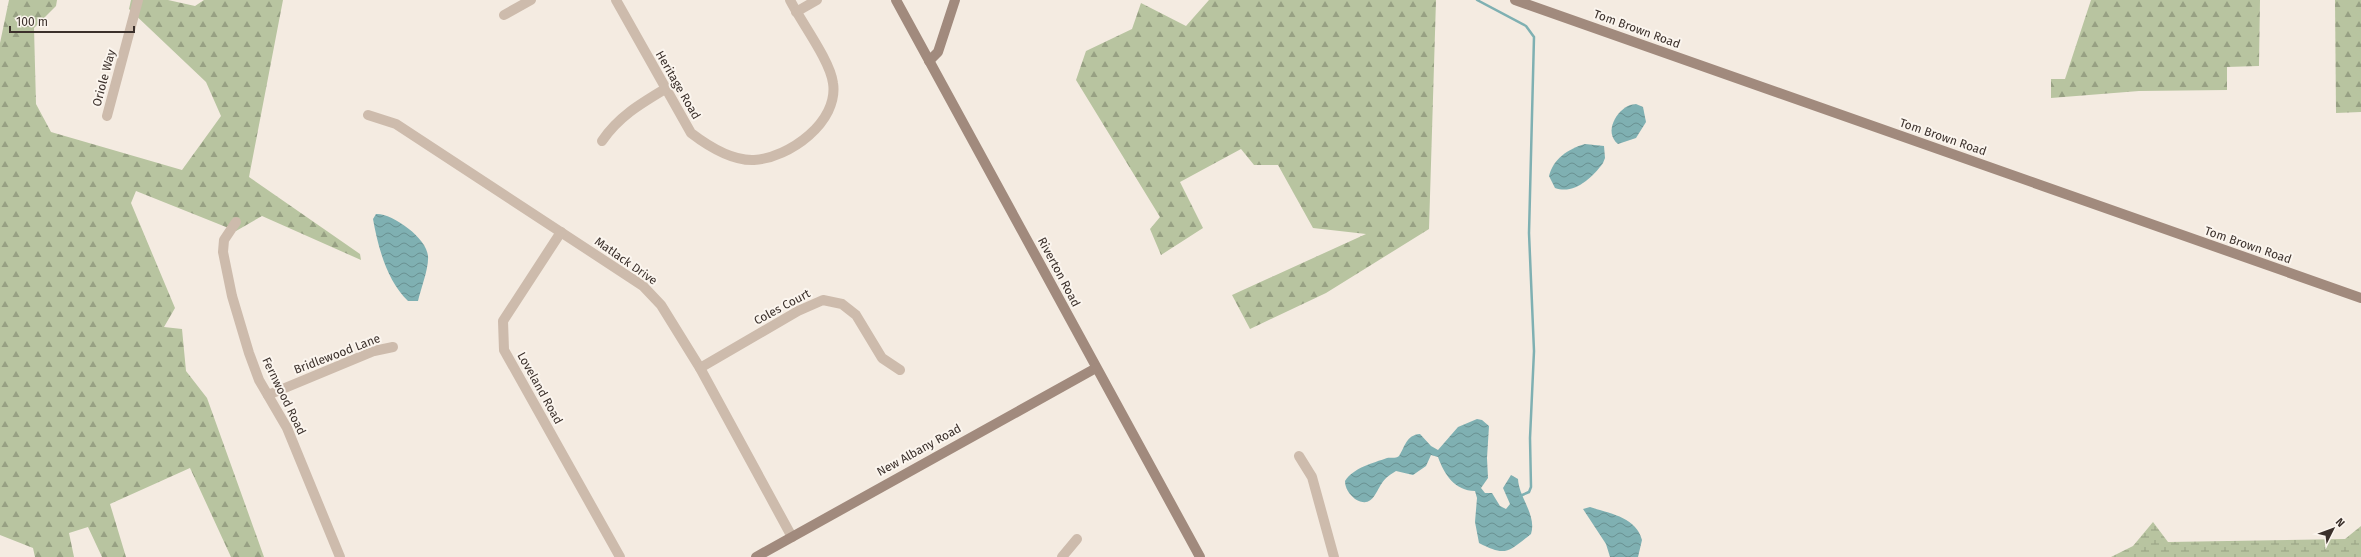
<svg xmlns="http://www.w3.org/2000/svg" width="2361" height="557" font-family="'Fira Sans',sans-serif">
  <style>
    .forest { fill: url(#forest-firs) }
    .wetland { fill: url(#wetland-marsh) }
    .water { fill: url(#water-waves) }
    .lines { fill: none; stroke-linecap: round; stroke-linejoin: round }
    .stream { stroke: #7fb0b2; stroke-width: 2.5 }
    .street { stroke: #cdbbac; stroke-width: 10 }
    .secondary { stroke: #a18a7d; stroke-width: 10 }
    .labels { text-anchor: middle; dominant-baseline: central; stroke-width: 4; stroke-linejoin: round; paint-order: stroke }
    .street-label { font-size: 12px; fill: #3b302b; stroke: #fbf5ee }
  </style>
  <defs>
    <pattern id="forest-firs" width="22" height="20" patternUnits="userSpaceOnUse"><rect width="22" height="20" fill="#b8c4a0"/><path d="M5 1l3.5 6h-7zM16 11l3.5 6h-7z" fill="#97a083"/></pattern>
    <pattern id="wetland-marsh" width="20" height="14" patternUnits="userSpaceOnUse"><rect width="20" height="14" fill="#b8c4a0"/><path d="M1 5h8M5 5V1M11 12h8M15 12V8" fill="none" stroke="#97a083"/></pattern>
    <pattern id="water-waves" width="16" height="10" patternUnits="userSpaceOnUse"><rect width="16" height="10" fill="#7fb0b2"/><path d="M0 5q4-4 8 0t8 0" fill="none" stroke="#699091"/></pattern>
  </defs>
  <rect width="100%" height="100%" fill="#f4ebe1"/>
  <g class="forest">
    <polygon points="9,0 57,0 56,6 34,28 36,104 51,132 182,170 221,116 206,82 129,9 131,0 168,0 195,6 204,0 283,0 249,177 360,254 361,260 262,216 236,231 136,191 131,203 175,308 164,327 182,329 186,371 207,398 264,557 231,557 190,468 110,504 126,557 102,557 88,527 69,533 74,557 35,557 33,548 0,535 0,43"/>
    <polygon points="1209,0 1436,0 1429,229 1326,293 1250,329 1232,295 1366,234 1313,228 1278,165 1254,165 1241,149 1180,182 1203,228 1161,255 1150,229 1160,217 1076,80 1086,51 1132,29 1141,3 1186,26"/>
    <polygon points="2091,0 2260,0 2259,66 2227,67 2227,90 2139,91 2051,98 2051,79 2065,79"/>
    <polygon points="2335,0 2361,0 2361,112 2336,113"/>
  </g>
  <polygon class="wetland" points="2153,522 2168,542 2345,539 2361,526 2361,557 2111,557 2133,546"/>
  <g class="water">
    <path d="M1630 105 1636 104 1643 107 1646 122 1636 138 1618 144C1603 132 1617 110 1630 105Z"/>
    <path d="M1585 144 1604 146 1605 158 1603 163C1592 178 1574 195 1555 188L1549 176C1553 159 1568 149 1585 144Z"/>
    <path d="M376 214C392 213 427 238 428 256 429 268 421 288 418 301H408C387 281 378 247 373 219Z"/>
    <path d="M1477 419 1482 420 1489 426 1487 458 1488 478 1481 488 1485 493H1492L1500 506 1506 509 1510 504 1503 488 1511 475 1518 479C1519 498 1537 515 1531 534 1508 552 1506 557 1479 543L1475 522 1477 498 1475 491C1455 491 1444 474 1438 457L1431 455 1426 466 1413 475 1396 471C1391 474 1385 478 1382 483 1375 493 1372 509 1355 499 1349 494 1345 488 1345 481 1353 468 1373 463 1387 458 1391 457 1395 459 1399 456 1405 447 1406 435 1420 434L1431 446 1438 450 1458 427Z"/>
    <path d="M1590 507C1611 514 1636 517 1642 540L1638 557H1610L1606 544 1583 509Z"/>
  </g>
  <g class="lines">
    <polyline class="stream" points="1477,0 1526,26 1534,37 1529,233 1534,351 1530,438 1531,487 1529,492 1520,496"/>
    <g class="street">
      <path d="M616 0 691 133C708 146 731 161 754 160 789 158 839 122 833 83 830 60 801 22 790 0"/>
      <polyline points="796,12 817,0"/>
      <polyline points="504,15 531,0"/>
      <polyline points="368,115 396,124 643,286 661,305 700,368 792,537"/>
      <polyline points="107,116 138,0"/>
      <path d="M602 141C618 117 640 104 665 89"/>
      <polyline points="236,222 224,240 223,252 232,296 249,353 259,380 287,428 340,557"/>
      <polyline points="561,232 503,321 504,350 620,557"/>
      <polyline points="700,368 798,311 823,300 842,304 856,315 882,358 900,370"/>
      <polyline points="268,395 374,351 393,347"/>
      <polyline points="1299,456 1312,477 1334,557"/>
      <polyline points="1062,557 1077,539"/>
    </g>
    <g class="secondary">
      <polyline points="896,0 1200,557"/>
      <polyline points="1515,0 2361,298"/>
      <polyline points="929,61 938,52 955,0"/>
      <polyline points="756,557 1096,368"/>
    </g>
  </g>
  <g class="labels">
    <g class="street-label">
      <text transform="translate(1637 29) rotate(20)">Tom Brown Road</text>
      <text transform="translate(104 78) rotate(-75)">Oriole Way</text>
      <text transform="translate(678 85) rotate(60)">Heritage Road</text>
      <text transform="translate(1943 137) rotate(19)">Tom Brown Road</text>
      <text transform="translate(2248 245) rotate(19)">Tom Brown Road</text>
      <text transform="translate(626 261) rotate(35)">Matlack Drive</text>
      <text transform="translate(1059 272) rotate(62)">Riverton Road</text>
      <text transform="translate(782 307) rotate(-28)">Coles Court</text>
      <text transform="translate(337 354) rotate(-21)">Bridlewood Lane</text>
      <text transform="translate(540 388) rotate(61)">Loveland Road</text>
      <text transform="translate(284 396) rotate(64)">Fernwood Road</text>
      <text transform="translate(919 450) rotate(-29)">New Albany Road</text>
    </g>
  </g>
  <g transform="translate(2333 529) rotate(48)" stroke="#fbf5ee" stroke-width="3" paint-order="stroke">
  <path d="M0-3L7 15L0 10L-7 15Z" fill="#3b302b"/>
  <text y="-6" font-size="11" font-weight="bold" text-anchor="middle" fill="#3b302b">N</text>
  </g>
  <path d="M10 26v6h124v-6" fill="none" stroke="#3b302b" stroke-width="2"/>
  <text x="16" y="26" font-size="12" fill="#3b302b" stroke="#fbf5ee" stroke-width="3" paint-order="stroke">100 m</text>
</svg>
